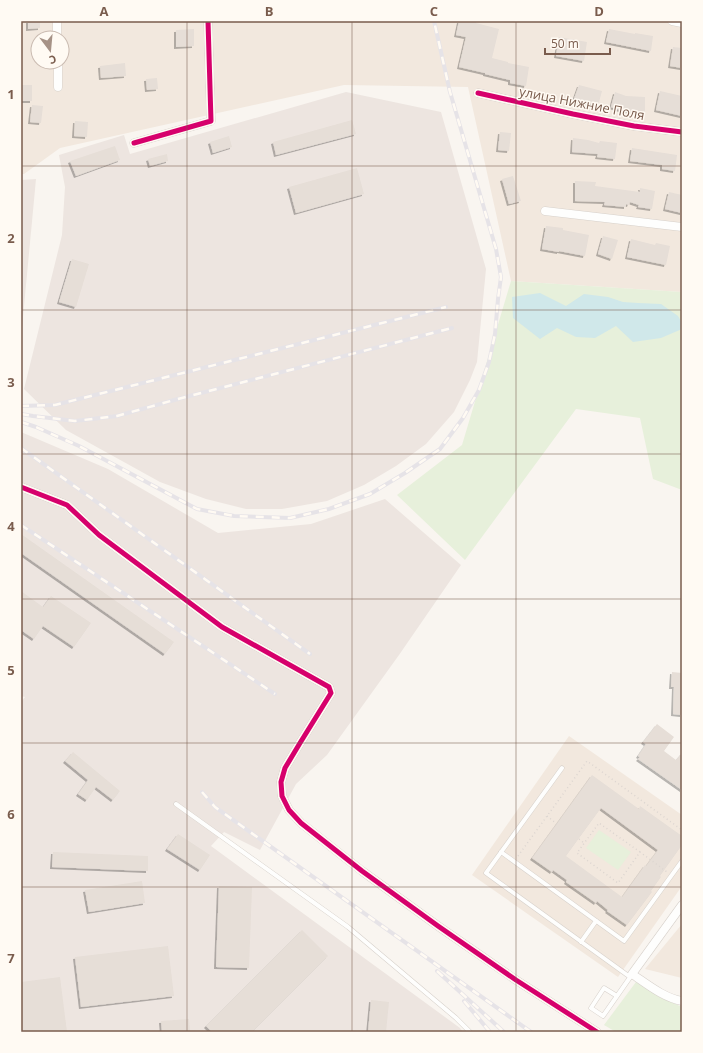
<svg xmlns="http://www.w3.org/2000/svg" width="703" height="1053" font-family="'Open Sans',sans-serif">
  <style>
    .residential { fill: #f2e8de; fill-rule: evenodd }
    .industrial { fill: #ede5e0 }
    .green { fill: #e7f0db }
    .water { fill: #d0e8ea }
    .building { fill: #e6ded7; fill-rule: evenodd; filter: url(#shadow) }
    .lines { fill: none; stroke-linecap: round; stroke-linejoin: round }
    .service-casing { stroke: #d7d1cb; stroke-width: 5 }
    .minor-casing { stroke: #d7d1cb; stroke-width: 9 }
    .path { stroke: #dcd5d0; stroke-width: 1.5; stroke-dasharray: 1 3; stroke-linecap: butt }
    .service { stroke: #fefefd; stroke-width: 4 }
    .minor { stroke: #fefefd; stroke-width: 8 }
    .rail-casing { stroke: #e6e3e7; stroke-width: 4 }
    .rail { stroke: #fffaf3; stroke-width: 2.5; stroke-dasharray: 8; stroke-linecap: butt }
    .cycleway-casing { stroke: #fffaf3; stroke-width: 8 }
    .cycleway { stroke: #d6006c; stroke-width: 5 }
    .grid { fill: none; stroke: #7a5c4d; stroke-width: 1; stroke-opacity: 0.55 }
    .labels { text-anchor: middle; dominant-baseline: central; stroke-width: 3; stroke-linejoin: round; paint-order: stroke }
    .street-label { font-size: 13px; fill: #7a5c4d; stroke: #fffaf3 }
    .neatline { fill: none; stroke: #7a5c4d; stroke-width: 1.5 }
    .grid-label { font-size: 13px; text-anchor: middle; font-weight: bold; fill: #7a5c4d }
  </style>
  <defs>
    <filter id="shadow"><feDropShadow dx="-2" dy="2" stdDeviation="0" flood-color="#0004"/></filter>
  </defs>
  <rect width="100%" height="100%" fill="#f9f5f0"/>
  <g class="residential">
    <path d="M21 21H682V292L511 281 468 87 344 85 60 148 24 174H21ZM38 38H62V62H38Z"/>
    <polygon points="569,736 682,815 682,886 618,977 472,875"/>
    <polygon points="682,924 682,978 645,969"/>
  </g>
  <g class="industrial">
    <polygon points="346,92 441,112 486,269 477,362 470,380 454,412 426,444 396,466 364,485 327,501 282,509 246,509 206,499 160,482 66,430 24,389 62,235 65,187 59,155 124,135 130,154"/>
    <polygon points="36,179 21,338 21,180"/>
    <polygon points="21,432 108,469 218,533 311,524 385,499 461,565 399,655 327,755 296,784 260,850 224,832 211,846 460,1028 463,1032 21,1032 21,702 25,697 21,696"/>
  </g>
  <g class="green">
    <polygon points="511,281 682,292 682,490 653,479 640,418 576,409 465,560 397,495 462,445"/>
    <polygon points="599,830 631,852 618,870 586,848"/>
    <polygon points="636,982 658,996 682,1007 682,1032 616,1032 604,1025"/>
  </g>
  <polygon class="water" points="540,293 566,306 584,294 608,297 623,302 638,303 661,304 678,316 682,323 682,329 661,338 633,342 616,326 595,338 576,337 557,328 540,339 513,318 512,297"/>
  <g class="building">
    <polygon points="28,21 40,21 40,28 28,29"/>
    <polygon points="459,21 476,21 476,23 499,29 492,58 508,62 508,63 529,67 526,86 510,83 510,80 485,74 485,73 459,67 466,37 456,35"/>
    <polygon points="194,29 194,46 176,47 176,30"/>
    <polygon points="609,29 635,34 635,33 653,36 651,51 606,42"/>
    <polygon points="559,37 587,42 584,61 556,56"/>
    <polygon points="673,47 682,48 682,68 670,66"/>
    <polygon points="125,63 126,76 101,78 100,66"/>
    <polygon points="157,78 158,89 147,90 146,79"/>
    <rect x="21" y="85" width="11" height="16"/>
    <polygon points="579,85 602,91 598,106 574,99"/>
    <polygon points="660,91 682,96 682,116 656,110"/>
    <polygon points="615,92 626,96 645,97 645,112 624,111 611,107"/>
    <polygon points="32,105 43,106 41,123 30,122"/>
    <polygon points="352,120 356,134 276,155 273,142"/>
    <polygon points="75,121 88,122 87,137 74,136"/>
    <polygon points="500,132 511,133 509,151 498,150"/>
    <polygon points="229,136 232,147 213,153 210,142"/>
    <polygon points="573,138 588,140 599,143 600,141 617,143 615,159 597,157 598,154 572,152"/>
    <polygon points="115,146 120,160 76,176 70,161"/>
    <polygon points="632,148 677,155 675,171 662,169 662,165 630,161"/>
    <polygon points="167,154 168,161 150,166 148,159"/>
    <polygon points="357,168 364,194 296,213 289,187"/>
    <polygon points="513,176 521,201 509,204 502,179"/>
    <polygon points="575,181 596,182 595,186 640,192 640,188 655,191 652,209 638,207 639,205 630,202 629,205 626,204 626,207 604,205 605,202 575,201"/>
    <polygon points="669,192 682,195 682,213 665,209"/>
    <polygon points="546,226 563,228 563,230 589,235 585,256 559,251 559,252 542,249"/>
    <polygon points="603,236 618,240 612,259 598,254"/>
    <polygon points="631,239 655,245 656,243 670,246 666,265 627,257"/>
    <polygon points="72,259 89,264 76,307 59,302"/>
    <polygon points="21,534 174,642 165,654 21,553"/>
    <polygon points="21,591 43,607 51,596 91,623 74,647 43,626 34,639 21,630"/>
    <polygon points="672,672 682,673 682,715 673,714 674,687 671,687"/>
    <polygon points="657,724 674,737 664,751 676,760 682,753 682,790 638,759 640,757 638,756 646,744 643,742"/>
    <polygon points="73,752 120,791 113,800 96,787 87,800 78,794 88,780 65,761"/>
    <path d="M592 775 639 809 640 806 682 836V845L660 876 661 877 651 891 652 892 627 925 607 911 608 910 597 901 596 903 566 882 567 880 553 870 552 872 532 858ZM601 808 658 850 646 866 645 865 622 897 566 856Z"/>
    <polygon points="178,834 210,855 200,870 167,849"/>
    <polygon points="53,852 148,856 148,871 52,867"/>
    <polygon points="142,881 145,903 89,912 85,890"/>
    <polygon points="219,886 252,887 249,968 216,967"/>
    <polygon points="302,930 328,956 252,1032 212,1032 206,1026"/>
    <polygon points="168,946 174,996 81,1007 75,957"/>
    <polygon points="60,977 67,1032 21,1032 21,982"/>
    <polygon points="371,1000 389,1002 386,1032 368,1032"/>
    <polygon points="189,1019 190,1032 162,1032 161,1021"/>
  </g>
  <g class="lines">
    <g class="service-casing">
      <g id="service">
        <polyline points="562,768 486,873 630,977"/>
        <polyline points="176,804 348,927 456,1018 470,1032"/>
        <polyline points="501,852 624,941 682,861"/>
        <polyline points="581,942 596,921"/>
        <polyline points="617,996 604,988 591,1008 603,1016 631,976"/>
      </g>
    </g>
    <g class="minor-casing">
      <g id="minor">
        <polyline points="57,21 57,38"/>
        <polyline points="672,21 682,23"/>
        <polyline points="58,62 58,87"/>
        <polyline points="478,93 573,114 634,126 682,132"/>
        <polyline points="134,143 211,121 208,21"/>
        <polyline points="545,211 682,227"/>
        <polyline points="21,487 67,505 99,535 222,627 329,687 331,693 300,743 285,768 281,782 282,796 289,810 301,823 362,871 438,926 516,980 597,1032"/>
        <path d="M682 905 632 974C647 984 664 998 682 1001"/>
      </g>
    </g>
    <g class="path">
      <polyline points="547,816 557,824"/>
      <polyline points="579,839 584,843"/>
      <polyline points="640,852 599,823 577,853 618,883 640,852 667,872"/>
      <polyline points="518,856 587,761 682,830"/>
    </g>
    <use href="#service" class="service"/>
    <use href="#minor" class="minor"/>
    <g class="rail-casing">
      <g id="rail">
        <polyline points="21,406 55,405 446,307"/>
        <polyline points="21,414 33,416 75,421 117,416 178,399 452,328"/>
        <polyline points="21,422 36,427 79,446 197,509 234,516 290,518 329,509 370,494 405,473 440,449 463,418 479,390 489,362 495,334 498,299 501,277 496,249 450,92 434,21"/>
        <polyline points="21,448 310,654"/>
        <polyline points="21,525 275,694"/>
        <polyline points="202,792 215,807 531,1032"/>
        <polyline points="437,971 504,1032"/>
        <polyline points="464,1001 490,1032"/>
      </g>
    </g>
    <use href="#rail" class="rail"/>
    <g class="cycleway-casing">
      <g id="cycleway">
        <polyline points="478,93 573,114 634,126 682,132"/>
        <polyline points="134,143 211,121 208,21"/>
        <polyline points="21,487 67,505 99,535 222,627 329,687 331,693 300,743 285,768 281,782 282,796 289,810 301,823 362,871 438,926 516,980 597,1032"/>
      </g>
    </g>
    <use href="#cycleway" class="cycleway"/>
  </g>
  <path class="grid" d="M187 21V1032M352 21V1032M516 21V1032M21 166H682M21 310H682M21 454H682M21 599H682M21 743H682M21 887H682"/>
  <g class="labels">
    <g class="street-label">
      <text transform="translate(582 103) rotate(11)">улица Нижние Поля</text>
    </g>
  </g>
  <rect width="703" height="1053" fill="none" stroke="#fffaf3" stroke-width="44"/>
  <g transform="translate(50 50) rotate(164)"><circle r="19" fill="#fffaf3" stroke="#cabbb1"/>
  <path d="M0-3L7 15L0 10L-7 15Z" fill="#a69286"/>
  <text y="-6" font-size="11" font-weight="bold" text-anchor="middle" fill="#7a5c4d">С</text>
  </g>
  <path d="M545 48v6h65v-6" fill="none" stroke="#7a5c4d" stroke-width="2"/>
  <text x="551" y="48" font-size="12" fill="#7a5c4d" stroke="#fffaf3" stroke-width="3" paint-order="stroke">50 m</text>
  <rect x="22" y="22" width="659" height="1009" class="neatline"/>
  <g class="grid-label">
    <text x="104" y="16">A</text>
    <text x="269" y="16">B</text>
    <text x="434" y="16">C</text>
    <text x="599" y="16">D</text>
    <text x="11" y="99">1</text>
    <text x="11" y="243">2</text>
    <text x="11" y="387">3</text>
    <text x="11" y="531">4</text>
    <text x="11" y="675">5</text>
    <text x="11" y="819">6</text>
    <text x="11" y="963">7</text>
  </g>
</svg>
